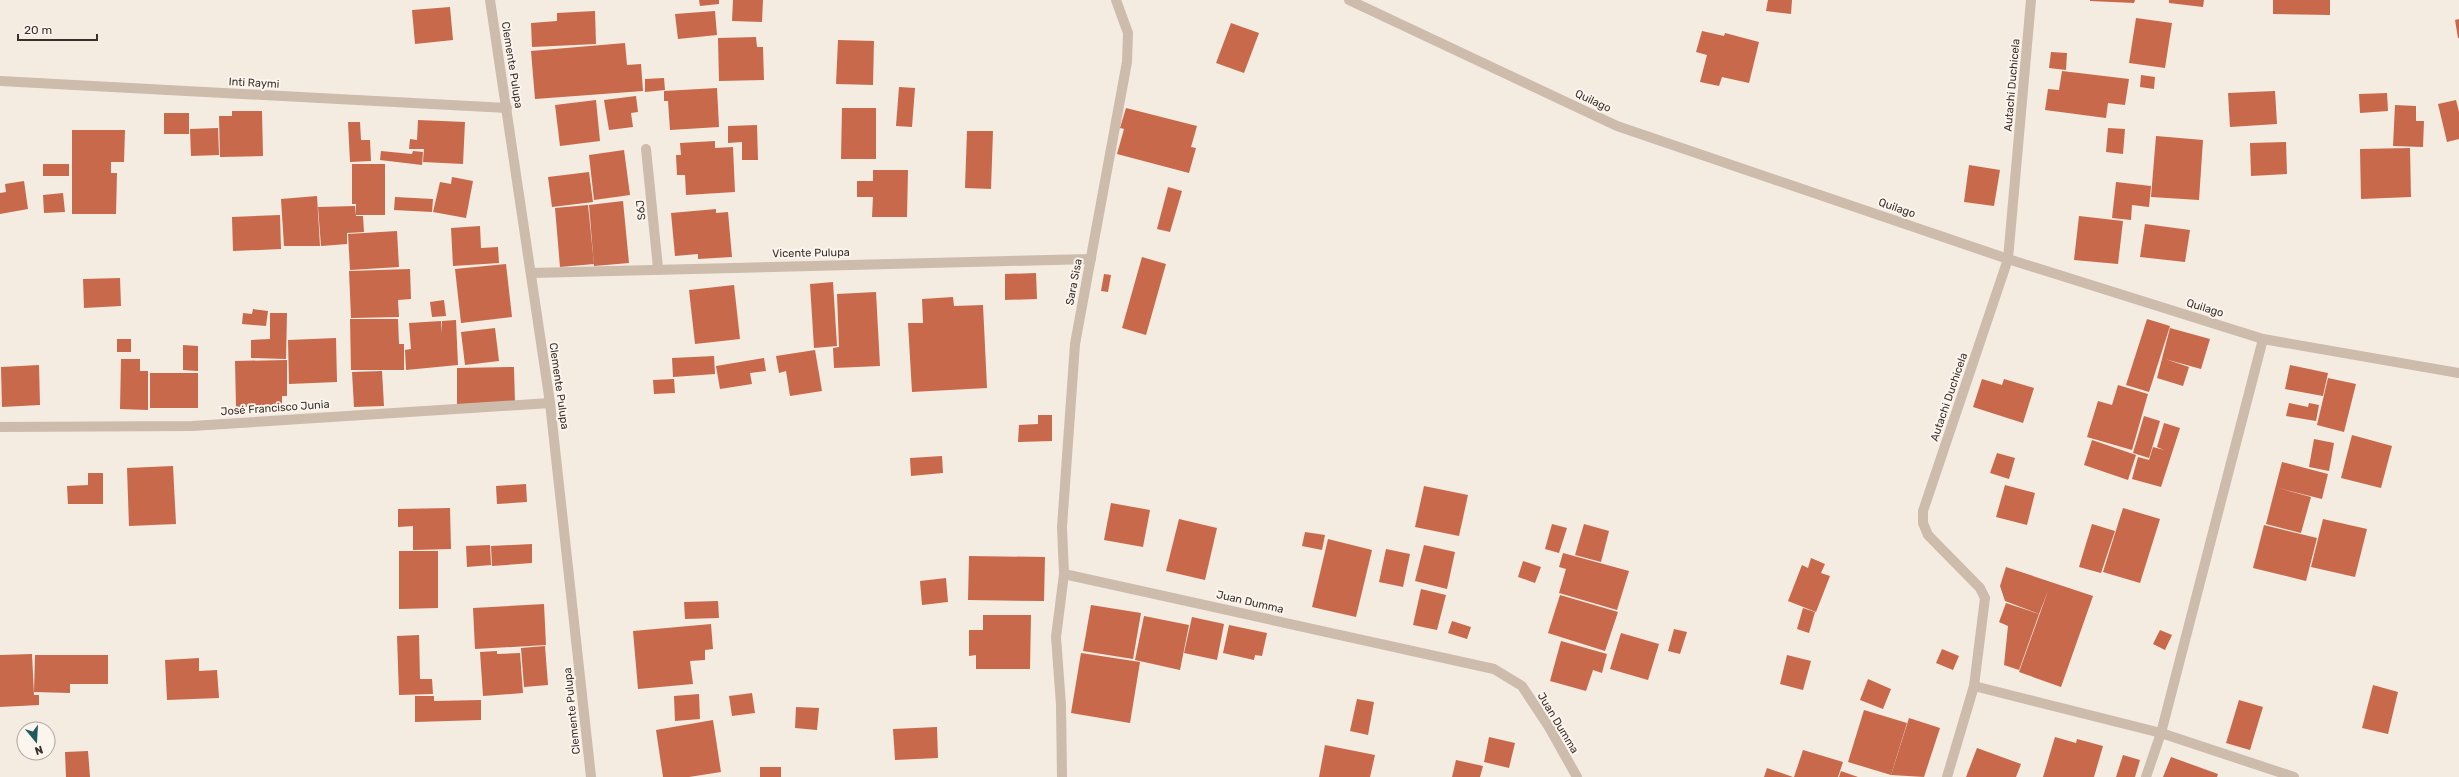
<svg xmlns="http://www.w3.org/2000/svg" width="2459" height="777" font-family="Rubik,sans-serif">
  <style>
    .building { fill: #c8694b }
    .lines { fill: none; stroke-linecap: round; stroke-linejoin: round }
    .minor { stroke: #cdbbac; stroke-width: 10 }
    .tertiary { stroke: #cdbbac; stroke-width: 10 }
    .labels { text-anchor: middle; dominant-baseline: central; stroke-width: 4; stroke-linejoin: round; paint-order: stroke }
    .street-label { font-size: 11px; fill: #3b302b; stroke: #fbf5ee }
  </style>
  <rect width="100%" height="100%" fill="#f4ebe1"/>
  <g class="building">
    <polygon points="699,0 719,0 719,4 700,6"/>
    <polygon points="733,0 763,0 762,22 732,21"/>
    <polygon points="1768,0 1792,0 1791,14 1766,11"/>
    <polygon points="2090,0 2135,0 2134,3 2090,1"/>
    <polygon points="2169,0 2204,0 2203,7 2169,3"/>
    <polygon points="2273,0 2330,0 2330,15 2273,14"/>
    <polygon points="450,7 453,40 415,44 412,10"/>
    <polygon points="595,11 596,44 532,47 531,23 557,21 557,13"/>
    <polygon points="715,11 717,35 678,39 675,14"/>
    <polygon points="2136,18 2172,23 2165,68 2129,63"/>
    <polygon points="2459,19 2459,38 2458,38 2455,20"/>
    <polygon points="1231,23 1259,33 1244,73 1216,63"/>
    <polygon points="1702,31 1724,36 1725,33 1759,42 1749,83 1722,77 1719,86 1700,82 1707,55 1696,52"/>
    <polygon points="756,37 757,47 763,47 764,80 719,81 718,38"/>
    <polygon points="838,40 874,41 873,85 836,84"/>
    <polygon points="625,43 627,65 641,64 643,91 535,99 531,51"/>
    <polygon points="2051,52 2067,53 2066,70 2049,68"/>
    <polygon points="2062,71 2129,79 2125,105 2108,103 2106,118 2045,110 2048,89 2059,90"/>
    <polygon points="2141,75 2155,77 2154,89 2140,87"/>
    <polygon points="664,78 665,90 645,92 645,79"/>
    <polygon points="899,87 915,88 912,127 896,126"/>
    <polygon points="717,88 719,127 670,130 668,101 664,101 664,91"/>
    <polygon points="2275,91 2277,124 2230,127 2228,93"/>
    <polygon points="2387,93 2388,111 2360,113 2359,94"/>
    <polygon points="636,96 638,112 631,113 633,127 609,130 604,100"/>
    <polygon points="596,100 600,141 560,146 555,105"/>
    <polygon points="2456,100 2459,112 2459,139 2447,142 2438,104"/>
    <polygon points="2395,105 2416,106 2416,121 2424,121 2423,147 2393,146"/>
    <polygon points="842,108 876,108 876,159 841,159"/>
    <polygon points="1126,108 1197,126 1191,147 1196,148 1189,173 1117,154 1124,129 1120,128"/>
    <polygon points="232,111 262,111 263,156 220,157 219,116 232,116"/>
    <rect x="164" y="113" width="25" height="21"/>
    <polygon points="418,120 465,122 463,164 423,162 424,149 409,149 410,139 417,140"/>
    <polygon points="348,122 360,122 361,140 370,140 371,161 350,162"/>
    <polygon points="757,125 758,160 742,160 742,142 728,143 728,126"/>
    <polygon points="218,128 219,155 191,156 190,129"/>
    <polygon points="2108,128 2125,129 2123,154 2106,152"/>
    <polygon points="72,130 125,130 124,162 111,162 111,173 117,173 116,214 72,214"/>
    <polygon points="967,131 993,131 991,189 965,188"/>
    <polygon points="2156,136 2203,140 2199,200 2151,197"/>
    <polygon points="715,141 715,148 733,147 735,192 686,195 685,175 677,175 676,155 681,155 680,143"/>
    <polygon points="2286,142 2287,174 2251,176 2250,143"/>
    <polygon points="2410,148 2411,197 2361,199 2360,149"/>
    <polygon points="624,150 630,195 594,200 589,155"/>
    <polygon points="381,151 412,154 413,151 423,152 422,165 380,160"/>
    <rect x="43" y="164" width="26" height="12"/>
    <polygon points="352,164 385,164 385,215 356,215 356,204 352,204"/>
    <polygon points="1969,165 2000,170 1994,206 1964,202"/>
    <polygon points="873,170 908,170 907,217 872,217 873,197 857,197 857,181 873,181"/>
    <polygon points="589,172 593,202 552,207 548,177"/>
    <polygon points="452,177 473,181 466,218 433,212 440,182 451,184"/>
    <polygon points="24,181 28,209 0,214 0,193 6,192 5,184"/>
    <polygon points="2116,182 2151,186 2149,207 2132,205 2131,220 2112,218"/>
    <polygon points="1168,187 1182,191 1170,232 1157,229"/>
    <polygon points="63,193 65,212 44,213 43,195"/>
    <polygon points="317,196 320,246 284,246 281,199"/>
    <polygon points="395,197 433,199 432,212 394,210"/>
    <polygon points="623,201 629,263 594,266 589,205"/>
    <polygon points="588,205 594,264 560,267 555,208"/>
    <polygon points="355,206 356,216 363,216 364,232 347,233 347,244 321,246 318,207"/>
    <polygon points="716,209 716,213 728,212 732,257 698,259 698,254 675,256 671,213"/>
    <polygon points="280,215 281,249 233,251 232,217"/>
    <polygon points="2079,216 2123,221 2118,264 2074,260"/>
    <polygon points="2145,224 2190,230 2185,262 2140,257"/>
    <polygon points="480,226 481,248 498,247 499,263 453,266 451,228"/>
    <polygon points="397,231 399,267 350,270 348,234"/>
    <polygon points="1142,257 1166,264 1146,335 1122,328"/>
    <polygon points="506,264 512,317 461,323 455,269"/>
    <polygon points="410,269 411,299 398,300 399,317 351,318 349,271"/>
    <polygon points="1036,273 1037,299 1005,300 1005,274"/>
    <polygon points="1104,274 1111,275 1108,292 1101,291"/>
    <polygon points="120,278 121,306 84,308 83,279"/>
    <polygon points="833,282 837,346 814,348 810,284"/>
    <polygon points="734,285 740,339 695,344 689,290"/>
    <polygon points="876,292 880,366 834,368 833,348 839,347 837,294"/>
    <polygon points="953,297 954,306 983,305 987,388 912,392 908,323 923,323 922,299"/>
    <polygon points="444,300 446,316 432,317 430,302"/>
    <polygon points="253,309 268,311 266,326 242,324 243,313 252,314"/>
    <polygon points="270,313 287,313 286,359 251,358 251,340 270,339"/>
    <polygon points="350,319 398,319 399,344 404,344 404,370 351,370"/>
    <polygon points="2147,319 2170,326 2149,392 2126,385"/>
    <polygon points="456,320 458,365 406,370 405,350 411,349 409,323 441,321 442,333 442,321"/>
    <polygon points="495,328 499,361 465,365 461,332"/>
    <polygon points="2170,328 2210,339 2201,369 2165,359 2189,367 2183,386 2157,378"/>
    <polygon points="336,338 337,382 289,384 288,340"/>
    <rect x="117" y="339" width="14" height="13"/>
    <polygon points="183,345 198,346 198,371 183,370"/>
    <polygon points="815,350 822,391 790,396 786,371 779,373 776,356"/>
    <polygon points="714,356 715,374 673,377 672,358"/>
    <polygon points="764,358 766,371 750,373 752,384 720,389 716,366"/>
    <polygon points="121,359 140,359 140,371 148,371 148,410 120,409"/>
    <polygon points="287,360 287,396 282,396 282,406 236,407 235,361"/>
    <polygon points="39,365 40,405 2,407 1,367"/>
    <polygon points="2290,365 2328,373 2323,396 2285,389"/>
    <polygon points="514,367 515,404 457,405 457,368"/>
    <polygon points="382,371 384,406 354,407 352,372"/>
    <rect x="150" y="373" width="48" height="35"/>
    <polygon points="2328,378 2356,384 2344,432 2317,425"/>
    <polygon points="674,379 675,393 654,394 653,380"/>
    <polygon points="1982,379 2002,385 2004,379 2034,388 2023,423 1973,407"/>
    <polygon points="2118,385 2148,394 2132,450 2087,437 2098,401 2112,405"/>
    <polygon points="2289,403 2308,407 2309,403 2319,405 2316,421 2286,416"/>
    <polygon points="1038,415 1052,415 1052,441 1018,442 1019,425 1038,424"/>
    <polygon points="2144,416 2160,421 2149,458 2133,453"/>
    <polygon points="2164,423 2180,428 2161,487 2132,479 2138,457 2149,460 2153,447 2164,450 2157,447"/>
    <polygon points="2352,435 2392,446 2381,488 2341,478"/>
    <polygon points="2314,439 2334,443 2329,471 2309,467"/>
    <polygon points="2092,440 2136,455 2128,480 2084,465"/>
    <polygon points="1997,453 2015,458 2009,479 1990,473"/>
    <polygon points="942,456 943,473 911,476 910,458"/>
    <polygon points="2282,462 2328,474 2322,499 2278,488 2311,497 2301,533 2266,524"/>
    <polygon points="173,466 176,524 129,526 127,468"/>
    <polygon points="88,473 103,473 103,504 68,504 67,486 88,485"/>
    <polygon points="526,484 527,502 497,504 496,486"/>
    <polygon points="2005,485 2035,493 2027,525 1996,517"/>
    <polygon points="1424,486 1468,495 1459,536 1415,527"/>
    <polygon points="1111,503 1150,510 1143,547 1104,540"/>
    <polygon points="450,508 451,549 413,550 413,526 398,527 398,509"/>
    <polygon points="2123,508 2160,519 2140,583 2103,572"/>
    <polygon points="1179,519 1217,528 1205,580 1166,571"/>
    <polygon points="2323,519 2367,529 2355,577 2311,567"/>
    <polygon points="1552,524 1567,528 1559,553 1545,549"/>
    <polygon points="1584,524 1609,531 1601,562 1575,555"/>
    <polygon points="2092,524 2115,531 2101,573 2079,567"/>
    <polygon points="2264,525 2317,538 2306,581 2253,568"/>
    <polygon points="1305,532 1325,535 1322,550 1302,546"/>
    <polygon points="1328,539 1372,550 1356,617 1312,607"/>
    <polygon points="532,544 532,563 492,566 491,546"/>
    <polygon points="490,545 491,565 467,567 466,546"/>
    <polygon points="1424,545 1455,552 1447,589 1415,581"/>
    <polygon points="1386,549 1410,554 1403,587 1379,582"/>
    <polygon points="399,551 438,551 438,608 399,609"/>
    <polygon points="1563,553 1629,571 1617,610 1559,593 1566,569 1559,567"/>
    <polygon points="969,556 1045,557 1044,601 968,600"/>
    <polygon points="1811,558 1825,564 1821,573 1830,576 1816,612 1788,601 1802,565 1808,568"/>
    <polygon points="1523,561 1541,567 1535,583 1518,577"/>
    <polygon points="2006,567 2093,596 2061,687 2019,672 2048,591 2039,614 2005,601 2000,586"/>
    <polygon points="946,578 948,602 922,605 920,581"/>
    <polygon points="1421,589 1446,595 1437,630 1413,625"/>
    <polygon points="1560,595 1618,612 1605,651 1548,633"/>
    <polygon points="718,601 719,618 685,619 684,602"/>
    <polygon points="2006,603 2039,614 2019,670 2004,665 2008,626 1999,622"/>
    <polygon points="544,604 546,645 475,649 473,608"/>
    <polygon points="1091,605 1141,613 1133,659 1083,651"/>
    <polygon points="1803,608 1815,612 1809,633 1797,629"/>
    <polygon points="983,615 1031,615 1030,669 976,669 976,655 969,656 969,630 983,630"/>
    <polygon points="1144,616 1189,625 1180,670 1135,660"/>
    <polygon points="1192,617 1224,624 1217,660 1184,653"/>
    <polygon points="1452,621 1471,627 1467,639 1448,633"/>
    <polygon points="711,624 713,649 705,650 705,660 690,661 693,684 638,689 633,631"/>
    <polygon points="1229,625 1267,633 1262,656 1255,655 1254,660 1223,653"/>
    <polygon points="1674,629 1687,632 1680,654 1668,651"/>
    <polygon points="2160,630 2172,635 2165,650 2153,644"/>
    <polygon points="1621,633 1659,644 1648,680 1610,669"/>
    <polygon points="419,635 420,679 432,679 433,694 399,695 397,636"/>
    <polygon points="1561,641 1607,654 1602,673 1593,670 1586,691 1550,681"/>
    <polygon points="545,646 548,685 524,687 521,648"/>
    <polygon points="1942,649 1959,656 1953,670 1936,663"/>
    <polygon points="497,651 497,654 520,653 523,693 483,696 480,652"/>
    <polygon points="1081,653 1140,662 1130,723 1071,713"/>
    <polygon points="32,654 34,695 39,695 39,705 0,707 0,655"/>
    <polygon points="35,655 108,655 108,684 70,684 70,693 34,692"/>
    <polygon points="1787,655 1811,661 1803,690 1780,684"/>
    <polygon points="199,658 199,671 217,670 219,698 167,700 165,660"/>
    <polygon points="1868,679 1891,689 1883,709 1860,700"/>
    <polygon points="2373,685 2398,692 2388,734 2362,728"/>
    <polygon points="752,693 755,713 732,716 729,696"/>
    <polygon points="699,694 700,719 675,721 674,696"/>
    <polygon points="415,696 434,696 434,701 481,700 481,720 415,722"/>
    <polygon points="1357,699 1374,702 1368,735 1350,731"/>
    <polygon points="2239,700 2263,707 2250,750 2226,743"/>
    <polygon points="796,707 819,708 817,730 795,728"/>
    <polygon points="1864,710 1907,723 1891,775 1848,762"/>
    <polygon points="1909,718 1940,728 1924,777 1891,775"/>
    <polygon points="713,720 721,772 689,777 663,777 656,730"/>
    <polygon points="937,727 938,758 895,760 893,729"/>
    <polygon points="1489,737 1515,743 1509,768 1484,762"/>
    <polygon points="2055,737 2076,743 2077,739 2103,746 2094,777 2043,777"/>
    <polygon points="1325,745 1375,755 1370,777 1319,777"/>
    <polygon points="1977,748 2021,764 2016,777 1966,777"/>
    <polygon points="1803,750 1843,762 1838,777 1794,777"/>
    <polygon points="88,751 90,777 66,777 65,752"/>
    <polygon points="2123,755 2140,760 2135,777 2116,777"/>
    <polygon points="2171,757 2218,774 2217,777 2163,777"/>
    <polygon points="1456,760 1483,766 1480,777 1452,777"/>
    <rect x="760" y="767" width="21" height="10"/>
    <polygon points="1767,768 1793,777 1764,777"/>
    <polygon points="1841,771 1858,777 1839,777"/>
  </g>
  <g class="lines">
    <g class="minor">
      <polyline points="1349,0 1617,126 2008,259 2263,339 2459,373"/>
      <polyline points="0,81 507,108"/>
      <polyline points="646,149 658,268"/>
      <polyline points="531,273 1091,259"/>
      <polyline points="0,427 192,426 550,403"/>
      <polyline points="1064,574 1062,527 1075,344 1127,62 1128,33 1116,0"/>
      <polyline points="1974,686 2161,733 2294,777"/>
      <polyline points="1062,777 1061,705 1056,637 1064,574 1494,669 1522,686 1549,727 1577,777"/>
      <polyline points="1947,777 1974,686 1985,598 1980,588 1928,535 1923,523 1923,511 2008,259 2031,0"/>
      <polyline points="2146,777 2161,733 2263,339"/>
    </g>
    <polyline class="tertiary" points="490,0 550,403 591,777"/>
  </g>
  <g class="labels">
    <g class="street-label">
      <text transform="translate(512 65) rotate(81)">Clemente Pulupa</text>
      <text transform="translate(254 83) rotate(3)">Inti Raymi</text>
      <text transform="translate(2012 85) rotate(-85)">Autachi Duchicela</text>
      <text transform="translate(1593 101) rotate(25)">Quilago</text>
      <text transform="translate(1897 208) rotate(19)">Quilago</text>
      <text transform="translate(641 210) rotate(-96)">S6J</text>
      <text transform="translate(811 253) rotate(-1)">Vicente Pulupa</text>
      <text transform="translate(1074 282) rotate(-79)">Sara Sisa</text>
      <text transform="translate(2205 308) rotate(17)">Quilago</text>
      <text transform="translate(559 386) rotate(82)">Clemente Pulupa</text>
      <text transform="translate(1949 397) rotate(-71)">Autachi Duchicela</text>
      <text transform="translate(275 408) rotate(-4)">José Francisco Junia</text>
      <text transform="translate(1250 602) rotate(13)">Juan Dumma</text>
      <text transform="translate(572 711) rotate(-96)">Clemente Pulupa</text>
      <text transform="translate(1558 723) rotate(59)">Juan Dumma</text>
    </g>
  </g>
  <g transform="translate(36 741) rotate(162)"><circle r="19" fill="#fbf5ee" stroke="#aea6a0"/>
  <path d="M0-3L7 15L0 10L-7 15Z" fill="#1f5a5e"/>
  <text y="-6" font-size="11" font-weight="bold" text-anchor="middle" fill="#3b302b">N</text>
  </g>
  <path d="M18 34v6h79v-6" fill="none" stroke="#3b302b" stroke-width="2"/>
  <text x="24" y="34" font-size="12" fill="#3b302b" stroke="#fbf5ee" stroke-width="3" paint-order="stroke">20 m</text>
</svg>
